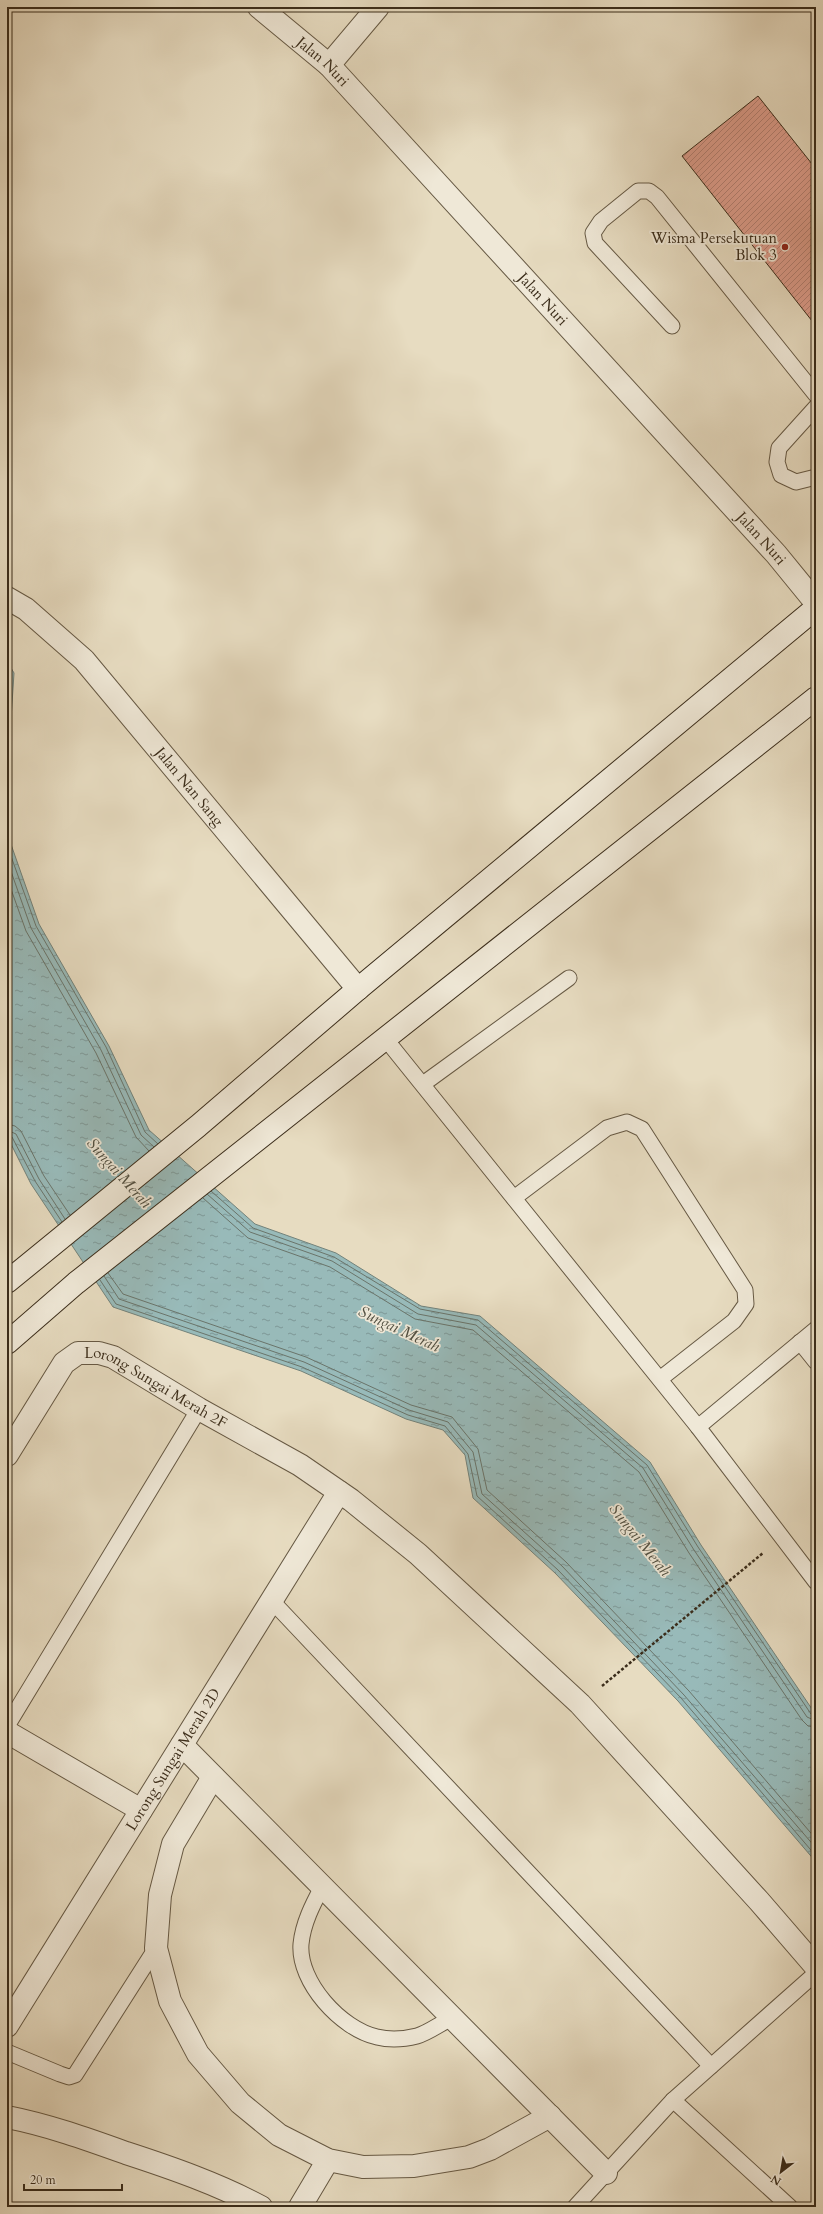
<svg xmlns="http://www.w3.org/2000/svg" width="823" height="2214" font-family="Cardo,serif">
  <style>
    .water { fill: url(#water-ripples); stroke: #73827a }
    .lines { fill: none; stroke-linecap: round; stroke-linejoin: round }
    .shore { stroke: #6a746a; stroke-width: 1 }
    .building { fill: url(#building-hatch); stroke: #3b2d1b }
    .service-casing { stroke: #665944; stroke-width: 17 }
    .minor-casing { stroke: #665944; stroke-width: 24 }
    .secondary-casing { stroke: #3b2d1b; stroke-width: 24 }
    .path { stroke: #3b2d1b; stroke-width: 2.5; stroke-dasharray: 3 2; stroke-linecap: butt }
    .service { stroke: #efe8d7; stroke-width: 15 }
    .minor { stroke: #efe8d7; stroke-width: 22 }
    .secondary { stroke: #efe8d7; stroke-width: 22 }
    .poi-dot { fill: #8f2418; stroke: #efe8d7; stroke-width: 1.5 }
    .labels { text-anchor: middle; dominant-baseline: central; stroke-width: 3.5; stroke-linejoin: round; paint-order: stroke }
    .street-label { font-size: 15px; fill: #3b2d1b; stroke: #efe8d7 }
    .poi-label { font-size: 15px; fill: #3b2d1b; stroke: #efe8d7; text-anchor: end }
    .water-label { font-size: 16px; font-style: italic; fill: #525042; stroke: #efe8d7 }
  </style>
  <defs>
    <pattern id="water-ripples" width="26" height="14" patternUnits="userSpaceOnUse"><rect width="26" height="14" fill="#98bab9"/><path d="M2 4q2-2 4 0t4 0M15 11q2-2 4 0t4 0" fill="none" stroke="#7d9896"/></pattern>
    <pattern id="building-hatch" width="6" height="6" patternUnits="userSpaceOnUse"><rect width="6" height="6" fill="#dd9d8c"/><path d="M-1 1l2-2M0 6l6-6M5 7l2-2" fill="none" stroke="#b48072"/></pattern>
  </defs>
  <rect width="100%" height="100%" fill="#e7dcc1"/>
  <filter id="stains"><feTurbulence type="fractalNoise" baseFrequency=".005" numOctaves="4"/><feColorMatrix values="0 0 0 0 .2 0 0 0 0 .09 0 0 0 0 .02 0 0 0 .5 -.17"/></filter>
  <radialGradient id="worn" r=".72"><stop offset=".6" stop-color="#630" stop-opacity="0"/><stop offset="1" stop-color="#630" stop-opacity=".3"/></radialGradient>
  <g class="water">
    <polygon points="7,661 14,673 7,781"/>
    <polygon points="7,833 39,924 109,1046 149,1130 255,1224 336,1253 421,1306 480,1316 650,1462 701,1545 816,1715 816,1862 678,1701 555,1573 473,1498 465,1455 443,1430 406,1419 301,1371 113,1307 31,1184 7,1136"/>
  </g>
  <g class="lines">
    <g class="shore">
      <polyline points="7,669 10,674 7,718"/>
      <polyline points="7,845 36,926 106,1047 145,1132 158,1144"/>
      <polyline points="7,860 31,928 101,1050 141,1135 154,1147"/>
      <polyline points="7,878 26,931 96,1053 136,1137 149,1151"/>
      <polyline points="7,1124 15,1126 21,1131 44,1176 70,1215"/>
      <polyline points="7,1130 16,1134 39,1179 65,1219"/>
      <polyline points="7,1135 12,1137 35,1181 62,1222"/>
      <polyline points="211,1191 253,1228 334,1257 420,1309 478,1320 647,1465 698,1547 811,1714 816,1716"/>
      <polyline points="207,1194 250,1232 332,1261 418,1314 476,1325 643,1468 694,1550 807,1717 816,1721"/>
      <polyline points="203,1198 248,1238 330,1267 415,1319 473,1330 639,1472 689,1553 802,1720 808,1726 816,1727"/>
      <polyline points="108,1273 123,1294 306,1357 411,1405 452,1417 478,1449 487,1490 566,1562 689,1691 816,1839"/>
      <polyline points="104,1276 119,1299 304,1362 409,1410 448,1422 473,1452 482,1494 562,1566 684,1695 816,1848"/>
      <polyline points="100,1280 116,1304 302,1367 408,1415 445,1426 468,1454 477,1496 558,1570 681,1698 816,1856"/>
    </g>
  </g>
  <polygon class="building" points="758,96 816,169 816,326 682,156"/>
  <g class="lines">
    <g class="service-casing">
      <g id="service">
        <polyline points="672,326 595,243 593,233 601,221 638,191 649,191 657,197 816,395"/>
        <polyline points="816,407 779,448 777,462 781,475 796,482 816,477"/>
        <polyline points="384,1037 698,1427 816,1582"/>
        <polyline points="423,1084 569,978"/>
        <polyline points="514,1198 607,1128 627,1122 642,1129 745,1290 746,1304 734,1321 660,1379"/>
        <polyline points="800,1342 816,1362"/>
        <polyline points="698,1427 816,1329"/>
        <polyline points="271,1600 711,2066"/>
        <polyline points="7,1726 199,1409"/>
        <path d="M322 1887C313 1904 303 1923 301 1944 298 1982 341 2029 377 2037 389 2040 405 2039 417 2036 428 2033 441 2023 452 2018"/>
        <polyline points="7,2052 60,2074 69,2077 75,2075 156,1948"/>
        <polyline points="673,2100 790,2207"/>
        <polyline points="575,2207 673,2100 816,1973"/>
      </g>
    </g>
    <g class="minor-casing">
      <g id="minor">
        <path id="s1" d="M259 7 329 65 776 554 816 603"/>
        <polyline points="329,65 378,7"/>
        <path id="s2" d="M7 598 26 609 84 660 358 989"/>
        <path id="s3" d="M7 1455 64 1363 78 1353H99L113 1357 199 1409 300 1465 351 1500 418 1554 580 1704 759 1901 816 1967"/>
        <polyline points="7,1732 141,1810"/>
        <polyline points="182,1745 606,2173"/>
        <polyline points="213,1777 173,1844 160,1895 156,1948 170,2001 198,2054 240,2103 279,2135 328,2160 363,2167 414,2166 469,2157 490,2149 550,2116"/>
        <path id="s4" d="M7 2026 339 1492"/>
        <path d="M7 2117C48 2125 87 2139 126 2153 172 2168 218 2184 261 2207"/>
        <polyline points="300,2207 328,2160"/>
      </g>
    </g>
    <g class="secondary-casing">
      <g id="secondary">
        <polyline points="7,1282 198,1126 358,989 816,608"/>
        <polyline points="7,1343 76,1283 816,698"/>
      </g>
    </g>
    <polyline class="path" points="602,1686 763,1553"/>
    <use href="#service" class="service"/>
    <use href="#minor" class="minor"/>
    <use href="#secondary" class="secondary"/>
  </g>
  <circle class="poi-dot" cx="785" cy="247" r="4"/>
  <g class="labels">
    <g class="street-label">
      <text stroke="none"><textPath href="#s1" startOffset="84">Jalan Nuri</textPath></text>
      <text stroke="none"><textPath href="#s1" startOffset="408">Jalan Nuri</textPath></text>
      <text stroke="none"><textPath href="#s1" startOffset="732">Jalan Nuri</textPath></text>
      <text stroke="none"><textPath href="#s2" startOffset="264">Jalan Nan Sang</textPath></text>
      <text stroke="none"><textPath href="#s3" startOffset="212">Lorong Sungai Merah 2F</textPath></text>
      <text stroke="none"><textPath href="#s4" startOffset="314">Lorong Sungai Merah 2D</textPath></text>
    </g>
    <g class="poi-label">
      <text x="777" y="238">Wisma Persekutuan<tspan x="777" dy="17">Blok 3</tspan></text>
    </g>
    <g class="water-label">
      <text transform="translate(119 1173) rotate(48)">Sungai Merah</text>
      <text transform="translate(399 1329) rotate(25)">Sungai Merah</text>
      <text transform="translate(640 1540) rotate(51)">Sungai Merah</text>
    </g>
  </g>
  <rect width="823" height="2214" fill="none" stroke="#e7dcc1" stroke-width="24"/>
  <rect x="8" y="8" width="807" height="2198" fill="none" stroke="#3b2d1b" stroke-width="2"/>
  <rect x="12" y="12" width="799" height="2190" fill="none" stroke="#3b2d1b"/>
  <g transform="translate(781 2172) rotate(211)" stroke="#efe8d7" stroke-width="3" paint-order="stroke">
  <path d="M0-3L7 15L0 10L-7 15Z" fill="#3b2d1b"/>
  <text y="-6" font-size="11" font-weight="bold" text-anchor="middle" fill="#3b2d1b">N</text>
  </g>
  <path d="M24 2184v6h98v-6" fill="none" stroke="#3b2d1b" stroke-width="2"/>
  <text x="30" y="2184" font-size="12" fill="#3b2d1b" stroke="#efe8d7" stroke-width="3" paint-order="stroke">20 m</text>
  <rect width="100%" height="100%" filter="url(#stains)"/>
  <rect width="100%" height="100%" fill="url(#worn)"/>
</svg>
